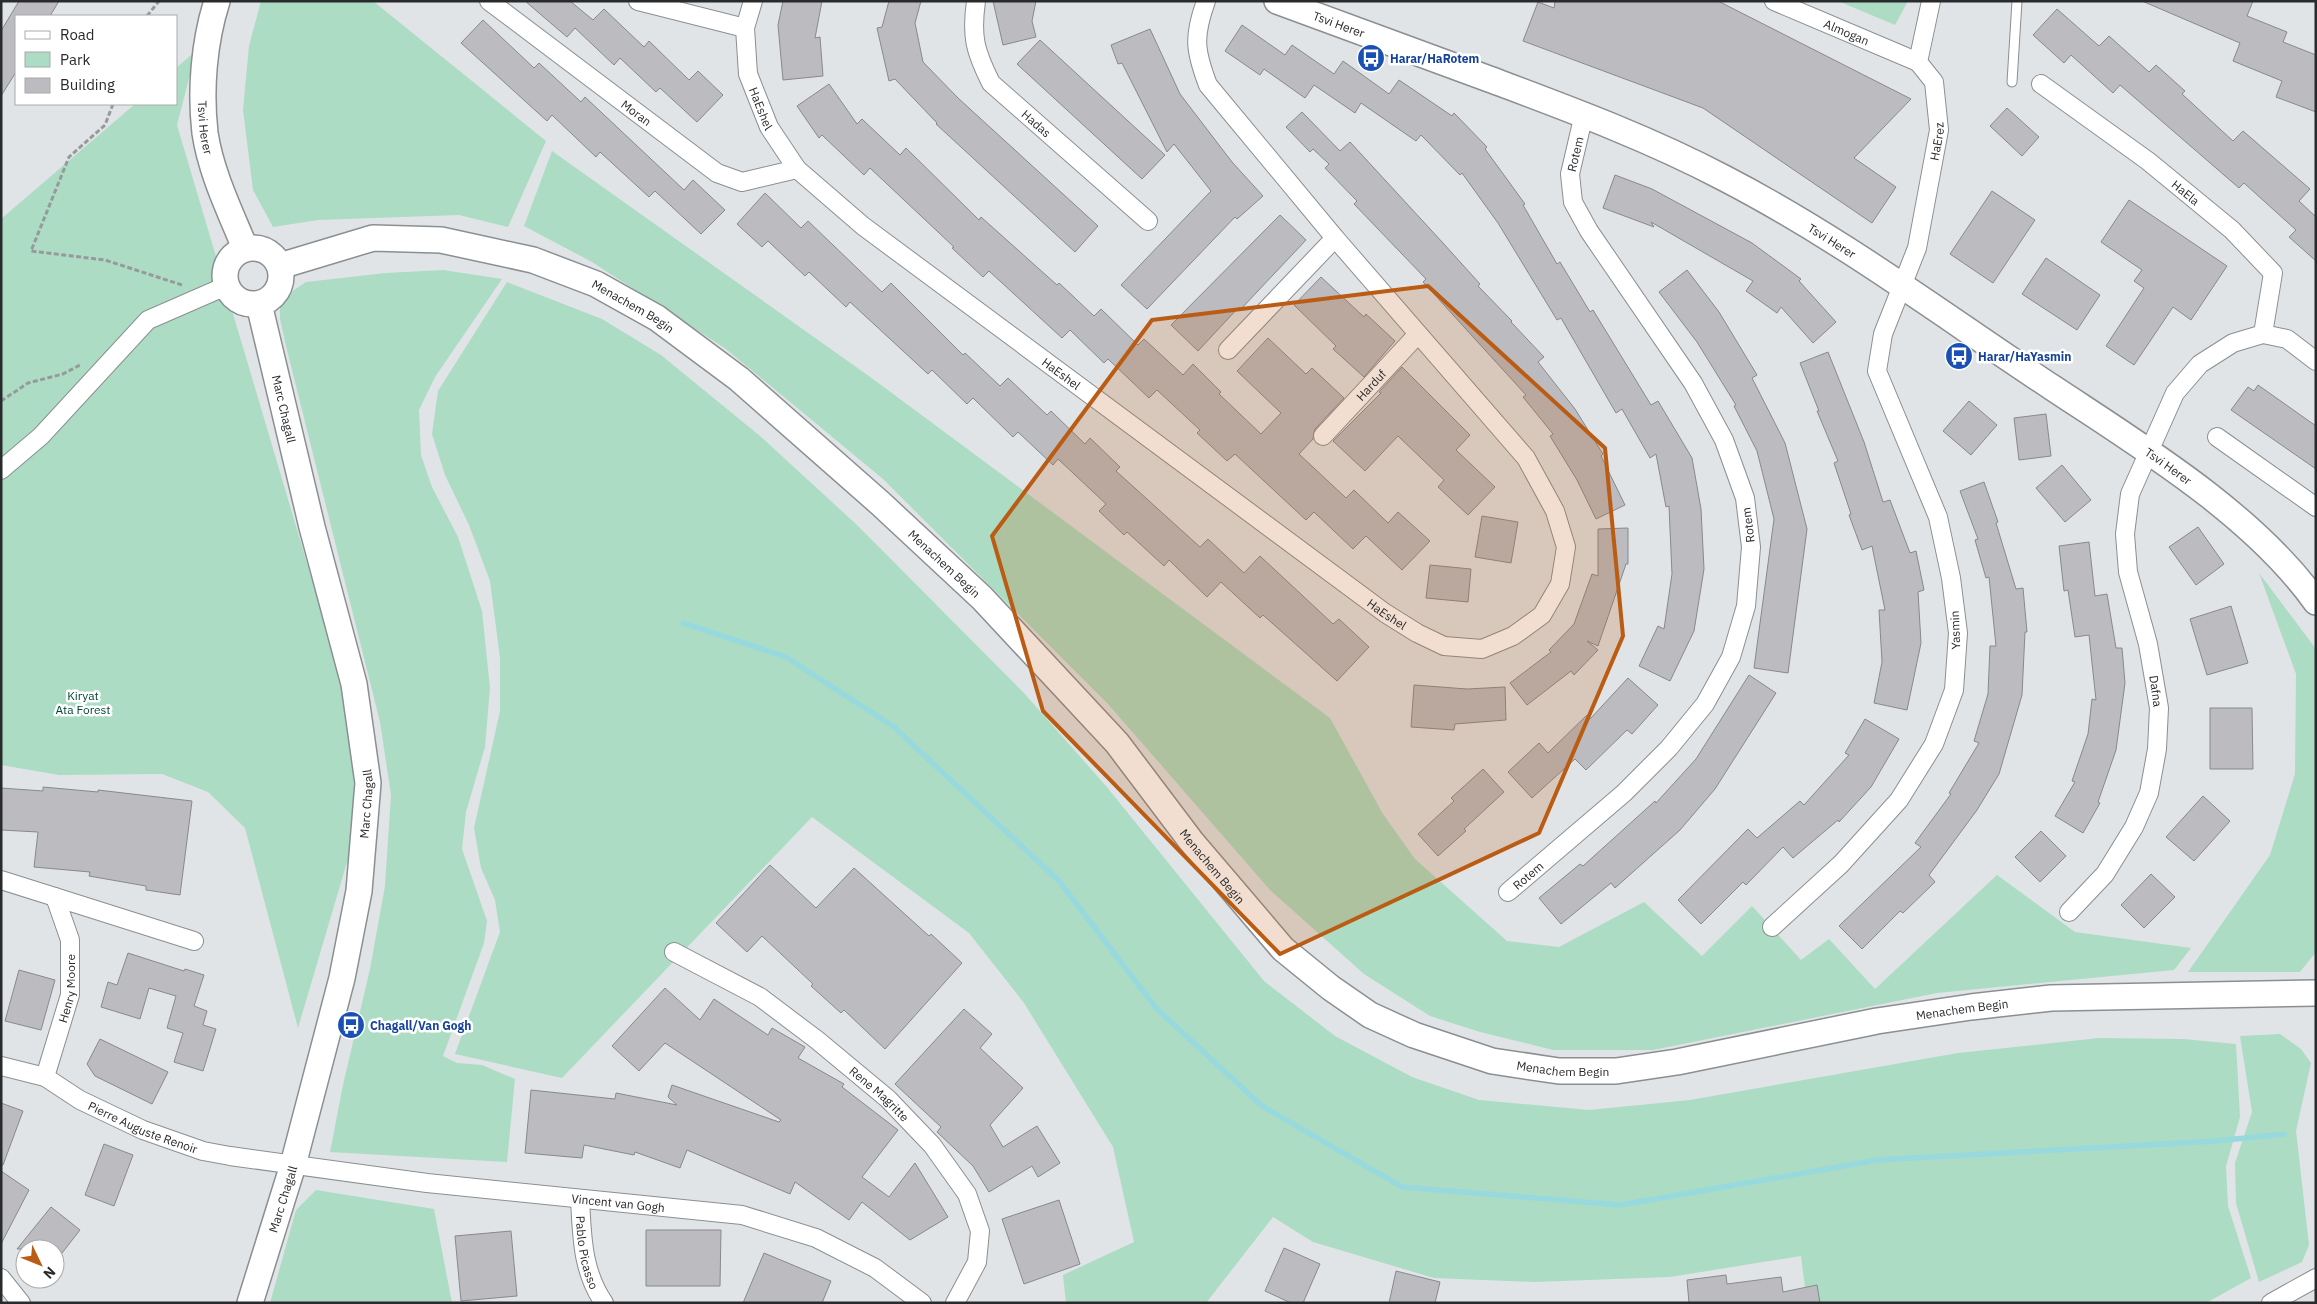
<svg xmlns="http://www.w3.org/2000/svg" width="2317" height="1304" font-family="'IBM Plex Sans',sans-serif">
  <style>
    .green { fill: #acdcc3 }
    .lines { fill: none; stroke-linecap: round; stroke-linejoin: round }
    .stream { stroke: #98d9de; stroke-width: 5.5 }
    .building { fill: #bbbbc0; stroke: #88898d }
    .lane-casing { stroke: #8b8f92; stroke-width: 11 }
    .street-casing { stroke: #8b8f92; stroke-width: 20 }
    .secondary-casing { stroke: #8b8f92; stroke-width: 28 }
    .path { stroke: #979a9d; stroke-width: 3; stroke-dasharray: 5 2.5; stroke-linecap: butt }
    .lane { stroke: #fff; stroke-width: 9 }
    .street { stroke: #fff; stroke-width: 18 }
    .secondary { stroke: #fff; stroke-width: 25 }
    .marked { fill: #ba5c13; fill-opacity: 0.2; stroke: #ba5c13; stroke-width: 4; stroke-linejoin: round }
    .labels { text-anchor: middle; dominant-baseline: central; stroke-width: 5; stroke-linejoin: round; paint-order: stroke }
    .street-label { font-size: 12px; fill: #292a2c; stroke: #fff }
    .transit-label { font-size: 12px; font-weight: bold; fill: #164399; stroke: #fff; text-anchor: start }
    .park-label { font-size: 12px; fill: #014830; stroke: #fff }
  </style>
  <rect width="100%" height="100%" fill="#e0e4e7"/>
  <g class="green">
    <polygon points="261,1 373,1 546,141 508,227 459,215 318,220 273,227 253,190 243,110 249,46"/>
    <polygon points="1838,1 1908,1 1895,25"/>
    <polygon points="196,51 177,125 352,715 355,835 298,1028 245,828 208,792 162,774 59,775 1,765 1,219 135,104 176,104 176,68"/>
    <polygon points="552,151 873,379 1330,718 1383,814 1415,859 1507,941 1559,947 1644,902 1702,956 1752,906 1801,960 1829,939 1875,989 1997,875 2075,932 2191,948 2174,970 1937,993 1653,1050 1553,1050 1480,1032 1430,1016 1364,974 1270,890 1108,704 883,479 726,349 592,262 524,226"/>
    <polygon points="443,270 502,279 435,377 419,410 421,455 432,487 458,537 482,611 490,688 485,747 466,812 462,849 487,921 484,943 443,1056 457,1063 482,1065 515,1079 507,1162 330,1152 343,1085 370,969 385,886 391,795 380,722 286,346 280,319 280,306 294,290 306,282 386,273"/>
    <polygon points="507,282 602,319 661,355 760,436 857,525 1023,692 1106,786 1264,981 1335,1036 1412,1077 1479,1100 1589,1110 1690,1100 1958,1053 2099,1038 2183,1039 2236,1044 2240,1117 2226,1166 2228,1206 2251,1278 2206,1303 1807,1303 1801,1256 1670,1277 1534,1282 1434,1278 1313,1242 1273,1217 1206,1303 1066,1303 1063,1275 1134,1242 1113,1147 1024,1003 969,933 812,817 562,1078 455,1054 500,932 495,900 481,868 474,828 500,711 500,658 490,581 469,525 445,475 432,434 438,391"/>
    <polygon points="2259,573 2316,649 2316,952 2300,972 2188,972 2270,855 2295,774 2296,674"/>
    <polygon points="2280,1034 2301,1049 2311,1063 2296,1131 2309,1245 2302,1262 2259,1282 2236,1203 2235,1163 2252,1112 2240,1036"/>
    <polygon points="316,1190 434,1209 452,1303 270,1303 296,1210"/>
  </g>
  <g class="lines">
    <polyline class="stream" points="683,623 786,657 894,727 1059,881 1156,1008 1262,1106 1402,1187 1620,1205 1878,1160 2216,1141 2284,1134"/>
  </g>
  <g class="building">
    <polygon points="19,1 59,1 50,16 16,16 16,72 1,96 1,31"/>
    <polygon points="525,1 570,1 593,20 604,9 644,47 649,41 689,80 698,71 723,95 697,122 660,88 656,92 620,58 614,65 575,28 567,37"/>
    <polygon points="783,1 822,1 815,38 820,37 823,76 783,80 778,25"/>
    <polygon points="889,1 921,1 915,23 923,62 958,98 1098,226 1075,252 936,124 937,123 895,79 889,81 877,28 882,27"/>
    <polygon points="993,1 1036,1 1032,21 1036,37 1003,45"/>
    <polygon points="1555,1 1718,1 1911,99 1854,158 1896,187 1872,223 1703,108 1523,41 1538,2 1554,8"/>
    <polygon points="2142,1 2253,1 2247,16 2287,32 2283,42 2316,55 2316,112 2276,97 2282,81 2233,61 2240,43"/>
    <polygon points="2057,9 2099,46 2109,36 2149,72 2156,65 2185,91 2182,94 2233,141 2243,131 2310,189 2299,201 2316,217 2316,261 2289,237 2296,230 2244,183 2239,188 2120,85 2113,93 2071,55 2064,63 2033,35"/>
    <polygon points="483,20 534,68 539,63 581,102 585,97 684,190 693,180 725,210 701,234 655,191 649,197 600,152 596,157 552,115 547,121 461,43"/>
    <polygon points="1242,25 1285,55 1292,45 1334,74 1343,61 1389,94 1399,80 1452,116 1454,113 1487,147 1485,149 1525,204 1523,205 1557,264 1560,262 1590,312 1593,310 1651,405 1658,401 1692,458 1701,509 1704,569 1694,631 1670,681 1639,666 1658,626 1664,629 1672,574 1669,506 1666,507 1656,454 1650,458 1622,409 1616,413 1561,318 1557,320 1498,223 1462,173 1460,175 1421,135 1416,141 1361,103 1355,113 1314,85 1305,98 1264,69 1260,75 1225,51"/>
    <polygon points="1150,29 1180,94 1232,162 1263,196 1237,219 1235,217 1147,309 1121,285 1211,191 1174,144 1167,152 1122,63 1118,64 1111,45"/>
    <polygon points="1040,40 1165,155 1142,179 1017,64"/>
    <polygon points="829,84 857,124 862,119 900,155 906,148 979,220 981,217 1057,285 1059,283 1094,316 1101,309 1138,345 1144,339 1183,375 1193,364 1221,392 1219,394 1261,434 1281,413 1237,371 1268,338 1306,374 1312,368 1344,398 1315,429 1313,439 1299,454 1346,498 1354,490 1388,523 1398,512 1430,541 1402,570 1366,536 1353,549 1314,512 1306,520 1235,454 1227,461 1197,433 1200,430 1157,390 1149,398 1108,359 1104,363 1070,330 1062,338 989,271 983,277 952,248 954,247 870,168 864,175 822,135 819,138 797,106"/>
    <polygon points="2007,108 2039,137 2022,156 1990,126"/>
    <polygon points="1302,112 1340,151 1350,142 1443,243 1480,284 1478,286 1512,321 1511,322 1544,357 1538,362 1575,409 1603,454 1601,456 1625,505 1596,519 1577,480 1550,436 1553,434 1523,397 1526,395 1423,282 1426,279 1354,204 1357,201 1325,168 1329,164 1313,149 1310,152 1286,127"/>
    <polygon points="1615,175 1652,189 1752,243 1801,279 1799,281 1836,322 1813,343 1781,307 1777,313 1746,291 1753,281 1651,222 1654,227 1603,208"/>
    <polygon points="1992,191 2035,220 1993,283 1950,254"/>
    <polygon points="765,193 801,228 808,221 882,292 891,283 963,355 965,353 1000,386 1008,378 1047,415 1051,411 1085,444 1090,438 1120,467 1116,471 1200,547 1208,539 1244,573 1260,556 1333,624 1339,619 1369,647 1337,681 1263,615 1260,618 1221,582 1207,597 1169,560 1164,566 1127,532 1124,535 1099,511 1106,504 1058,459 1053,465 1018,432 1013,437 973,398 967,404 932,370 928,374 850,302 846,307 809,272 805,276 768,241 762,247 737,224"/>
    <polygon points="2129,200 2227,266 2191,320 2173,307 2134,365 2106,346 2144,288 2134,281 2142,270 2101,242"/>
    <polygon points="1280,215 1306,240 1241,309 1239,307 1198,351 1171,325"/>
    <polygon points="2046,258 2100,295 2077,330 2022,294"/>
    <polygon points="1687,270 1719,312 1757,375 1752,378 1785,443 1807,529 1788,673 1754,668 1774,519 1757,451 1734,406 1736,405 1697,342 1659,292"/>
    <polygon points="1321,277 1364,317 1366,314 1395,341 1364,377 1333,349 1336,346 1294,305"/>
    <polygon points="1828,352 1864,442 1883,502 1890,500 1910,553 1916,551 1924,590 1918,592 1921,643 1907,710 1874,703 1882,662 1879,610 1885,610 1872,546 1862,550 1849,515 1851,514 1834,463 1838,461 1817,411 1819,411 1800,363"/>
    <polygon points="1402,367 1470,435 1456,450 1495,487 1468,515 1438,487 1444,480 1398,436 1365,471 1333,441 1381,393 1379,392"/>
    <polygon points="2258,385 2316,426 2316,469 2231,410 2248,387 2254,391"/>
    <polygon points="1969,401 1997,425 1971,455 1943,431"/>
    <polygon points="2046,414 2051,456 2019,460 2014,418"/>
    <polygon points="2062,465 2091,500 2065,522 2036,488"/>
    <polygon points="1984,482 1998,522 1996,523 2016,589 2023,588 2027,632 2025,632 2022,695 1999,774 1977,810 1929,875 1935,882 1903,913 1900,911 1862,949 1839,926 1921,847 1915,843 1951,794 1949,793 1979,743 1974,741 1988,694 1990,646 1996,646 1989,577 1986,578 1975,540 1978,539 1960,491"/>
    <polygon points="1482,516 1518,522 1511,563 1475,557"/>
    <polygon points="2198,527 2224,564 2196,585 2169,547"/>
    <polygon points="1628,528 1628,564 1626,564 1598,646 1587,641 1598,650 1574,675 1571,671 1527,705 1510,683 1551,652 1549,650 1574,624 1592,574 1598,576 1598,529"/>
    <polygon points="2089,542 2095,596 2107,594 2116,648 2122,648 2125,683 2116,750 2098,802 2100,803 2083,833 2055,816 2075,782 2072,781 2088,734 2092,699 2096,700 2089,635 2075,637 2068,590 2064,591 2059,546"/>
    <polygon points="1430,565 1471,569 1468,602 1426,598"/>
    <polygon points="2231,606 2248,663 2207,675 2190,619"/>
    <polygon points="1749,675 1776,693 1715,789 1680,830 1615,888 1611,883 1561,924 1539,898 1580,864 1583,866 1655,801 1656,803 1696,759"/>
    <polygon points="1628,678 1658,705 1632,734 1627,730 1586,770 1575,759 1532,798 1508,772 1539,743 1548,753 1587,715 1590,719"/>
    <polygon points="1414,685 1467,689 1505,687 1506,720 1455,724 1454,730 1411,727"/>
    <polygon points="2210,708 2252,708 2253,769 2210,769"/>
    <polygon points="1865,719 1899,739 1871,787 1839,822 1838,820 1793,858 1783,847 1746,885 1743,882 1701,924 1678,900 1748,829 1757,838 1800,801 1804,805 1849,755 1845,753"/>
    <polygon points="1483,769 1504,792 1464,829 1466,831 1438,856 1418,834 1454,801 1451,798"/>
    <polygon points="43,787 98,792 98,790 192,801 180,895 146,890 146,886 89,876 90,872 34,867 38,832 1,830 1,788 43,791"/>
    <polygon points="2203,796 2230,821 2194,861 2166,837"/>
    <polygon points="2041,831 2066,856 2040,882 2015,857"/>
    <polygon points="770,865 816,908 854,868 929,936 931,934 962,963 885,1049 844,1010 841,1013 811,986 813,984 762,936 747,952 716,923"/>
    <polygon points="2151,874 2175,897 2144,928 2121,905"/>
    <polygon points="128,953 184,971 185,969 204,975 194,1006 207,1011 203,1025 216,1029 203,1071 174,1062 183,1033 167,1028 176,996 149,988 140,1019 101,1007 108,982 117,985"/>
    <polygon points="19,970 55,980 41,1030 5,1021"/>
    <polygon points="665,988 700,1020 714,999 768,1035 772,1028 805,1047 798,1058 844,1084 842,1087 898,1130 862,1177 889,1197 915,1163 948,1217 910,1240 862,1202 849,1220 795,1182 790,1194 687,1150 680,1168 635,1152 634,1155 584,1145 582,1158 525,1153 531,1090 615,1099 616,1093 677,1105 668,1097 672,1085 779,1122 781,1120 665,1043 639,1071 612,1046"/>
    <polygon points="964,1009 992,1034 980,1048 1023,1088 990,1125 1003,1147 1037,1126 1060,1163 1038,1177 1032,1166 989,1192 973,1166 937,1132 941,1127 895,1084"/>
    <polygon points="100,1039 168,1072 152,1104 95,1076 87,1064"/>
    <polygon points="1,1103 23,1111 3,1165 1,1165"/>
    <polygon points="104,1144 133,1155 114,1206 85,1195"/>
    <polygon points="1,1171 29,1190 1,1244"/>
    <polygon points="1059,1200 1080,1264 1024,1284 1002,1219"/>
    <polygon points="51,1207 80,1230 55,1262 55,1249 17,1249"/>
    <polygon points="646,1230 721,1230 720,1286 646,1286"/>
    <polygon points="511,1231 517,1296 461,1301 455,1236"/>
    <polygon points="1284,1248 1320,1264 1303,1303 1291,1303 1265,1291"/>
    <polygon points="764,1253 831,1281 822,1303 743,1303"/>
    <polygon points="1396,1271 1440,1282 1435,1303 1389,1303"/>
    <polygon points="1726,1275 1727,1284 1781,1277 1783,1292 1817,1285 1820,1303 1689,1303 1687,1280"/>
  </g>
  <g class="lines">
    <g class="lane-casing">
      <polyline id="lane" points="2012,82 2017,1"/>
    </g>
    <g class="street-casing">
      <g id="street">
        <path id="s1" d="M489 1 717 173 742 182 797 169"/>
        <polyline points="638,1 745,28"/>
        <path id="s2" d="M753 1 745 28 748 74 769 127 797 169 863 226 1385 613 1417 633 1444 646 1482 649 1513 636 1542 615 1560 584 1566 547 1555 511 1526 458 1335 238 1208 85C1195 51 1193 37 1206 1"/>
        <path id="s3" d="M976 1C971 37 975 51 991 83L1148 221"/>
        <path id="s4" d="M1774 1 1918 62"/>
        <path id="s5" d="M2041 84 2148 161 2232 230 2273 273 2263 334"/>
        <polyline points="1228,350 1335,238"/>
        <path id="s6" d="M1323 436 1418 334"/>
        <polyline points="2217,437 2316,507"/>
        <polyline points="1,470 41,436 148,320 226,286"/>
        <polyline points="1,880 55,897"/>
        <path id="s7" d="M1508 892 1624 793 1669 748 1705 704 1731 657 1746 606 1751 547 1745 498 1724 440 1693 383 1589 231 1573 202 1570 174 1584 114"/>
        <polyline points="2069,912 2105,874 2134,827 2149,793 2157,749 2159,708 2148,644 2128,572 2125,534 2130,494 2175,393 2200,364 2233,343 2263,334 2287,339 2316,361"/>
        <path id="s8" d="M1772 927 1841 864 1899 800 1934 744 1954 690 1958 633 1951 578 1938 517 1877 371 1883 334 1917 248 1939 130 1934 82 1918 62 1931 1"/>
        <path id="s9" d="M674 952 760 997 817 1040 888 1099 932 1145 967 1194 980 1231 977 1262 955 1303"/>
        <path id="s10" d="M1 1066 45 1077 80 1100 143 1130 203 1151 230 1156 427 1183 742 1215 816 1238 875 1268 922 1303"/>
        <path id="s11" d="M45 1077 70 995V940L55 897 194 941"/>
        <path id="s12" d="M580 1199C582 1236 582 1271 604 1303"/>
        <polyline points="1,1278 21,1303"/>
        <polyline points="2271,1303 2316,1278"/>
      </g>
    </g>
    <g class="secondary-casing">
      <g id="secondary">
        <path id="s13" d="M217 1C204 42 200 90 205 133 211 173 230 211 245 248"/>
        <path id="s14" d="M1277 1C1348 27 1418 53 1489 79 1569 109 1648 138 1724 178 1840 238 1944 316 2053 388 2142 447 2253 514 2316 602"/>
        <circle cx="253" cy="276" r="28"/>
        <path id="s15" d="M280 266 373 238 441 240 533 260 596 284 657 318 739 379 881 504 982 598 1117 743 1191 841 1283 949 1331 988 1370 1015 1414 1035 1492 1061 1559 1071H1616L1677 1062 1877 1021 1971 1007 2051 998 2316 993"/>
        <path id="s16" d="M250 1303 293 1165 342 978 359 891 368 783 354 684 312 527 259 304"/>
      </g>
    </g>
    <g class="path">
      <polyline points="147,16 159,1"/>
      <polyline points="113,104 105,125 69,157 31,251 105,260 182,285"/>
      <polyline points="1,401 28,383 63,374 82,364"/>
    </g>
    <use href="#lane" class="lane"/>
    <use href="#street" class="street"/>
    <use href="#secondary" class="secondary"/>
  </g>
  <path class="marked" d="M1428 286 1605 448 1623 636 1539 833 1280 954 1043 711 992 536 1152 320Z"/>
  <defs>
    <g id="bus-disc" transform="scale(1.4375)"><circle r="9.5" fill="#1a4fb4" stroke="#fff"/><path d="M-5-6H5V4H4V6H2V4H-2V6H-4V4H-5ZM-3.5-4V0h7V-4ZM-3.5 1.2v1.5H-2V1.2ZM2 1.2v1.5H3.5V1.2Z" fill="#fff"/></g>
  </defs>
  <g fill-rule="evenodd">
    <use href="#bus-disc" x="1371" y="58"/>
    <use href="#bus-disc" x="1959" y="356"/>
    <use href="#bus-disc" x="351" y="1025"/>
  </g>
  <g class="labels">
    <g class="street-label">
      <text stroke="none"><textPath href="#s14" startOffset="66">Tsvi Herer</textPath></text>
      <text stroke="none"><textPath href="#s4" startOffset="79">Almogan</textPath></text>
      <text stroke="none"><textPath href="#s2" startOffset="111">HaEshel</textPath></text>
      <text stroke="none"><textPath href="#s1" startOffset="185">Moran</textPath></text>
      <text stroke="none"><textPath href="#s3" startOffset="146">Hadas</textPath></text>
      <text stroke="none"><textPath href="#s13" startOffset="128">Tsvi Herer</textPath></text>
      <text stroke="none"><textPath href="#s8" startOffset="875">HaErez</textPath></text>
      <text stroke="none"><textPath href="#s7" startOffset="881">Rotem</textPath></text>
      <text stroke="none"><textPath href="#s5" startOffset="181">HaEla</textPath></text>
      <text stroke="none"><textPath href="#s14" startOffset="606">Tsvi Herer</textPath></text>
      <text stroke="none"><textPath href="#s15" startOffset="370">Menachem Begin</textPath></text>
      <text stroke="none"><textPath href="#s2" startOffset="516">HaEshel</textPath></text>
      <text stroke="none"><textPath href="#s6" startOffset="70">Harduf</textPath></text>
      <text transform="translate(284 409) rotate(77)">Marc Chagall</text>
      <text stroke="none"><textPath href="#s14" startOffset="1011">Tsvi Herer</textPath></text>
      <text transform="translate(1748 525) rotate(-97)">Rotem</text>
      <text stroke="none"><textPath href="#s15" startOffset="775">Menachem Begin</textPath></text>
      <text stroke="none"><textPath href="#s2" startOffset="921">HaEshel</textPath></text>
      <text transform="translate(1955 630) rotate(-92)">Yasmin</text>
      <text transform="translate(2156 691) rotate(82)">Dafna</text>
      <text stroke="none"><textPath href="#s16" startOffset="514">Marc Chagall</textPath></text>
      <text stroke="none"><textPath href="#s15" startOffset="1180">Menachem Begin</textPath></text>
      <text stroke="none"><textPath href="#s7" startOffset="26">Rotem</textPath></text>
      <text stroke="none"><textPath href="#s11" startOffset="92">Henry Moore</textPath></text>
      <text stroke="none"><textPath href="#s15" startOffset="2005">Menachem Begin</textPath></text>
      <text stroke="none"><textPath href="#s15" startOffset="1600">Menachem Begin</textPath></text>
      <text stroke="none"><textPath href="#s9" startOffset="251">Rene Magritte</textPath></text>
      <text stroke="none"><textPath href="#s10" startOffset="156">Pierre Auguste Renoir</textPath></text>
      <text stroke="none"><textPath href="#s16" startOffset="109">Marc Chagall</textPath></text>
      <text stroke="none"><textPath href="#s10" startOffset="639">Vincent van Gogh</textPath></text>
      <text stroke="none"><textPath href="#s12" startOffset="54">Pablo Picasso</textPath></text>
    </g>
    <g class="transit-label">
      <text x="1390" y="58">Harar/HaRotem</text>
      <text x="1978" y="356">Harar/HaYasmin</text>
      <text x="370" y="1025">Chagall/Van Gogh</text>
    </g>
    <g class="park-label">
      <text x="83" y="695">Kiryat<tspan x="83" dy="14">Ata Forest</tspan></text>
    </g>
  </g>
  <rect width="2317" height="1304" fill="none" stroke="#292a2c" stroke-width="5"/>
  <rect x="15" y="15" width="162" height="90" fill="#ffffff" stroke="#a9aaab"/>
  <rect x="25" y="31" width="25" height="8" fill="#ffffff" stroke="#a9aaab"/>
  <text x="60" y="40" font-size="15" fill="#292a2c">Road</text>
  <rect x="25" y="52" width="25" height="15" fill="#acdcc3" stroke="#a9aaab"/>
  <text x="60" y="65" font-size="15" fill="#292a2c">Park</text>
  <rect x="25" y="78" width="25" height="15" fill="#bbbbc0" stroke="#a9aaab"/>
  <text x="60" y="90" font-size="15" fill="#292a2c">Building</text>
  <g transform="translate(40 1264) rotate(133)"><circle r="24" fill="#ffffff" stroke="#a9aaab"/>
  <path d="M0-4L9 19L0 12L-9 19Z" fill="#ba5c13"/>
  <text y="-8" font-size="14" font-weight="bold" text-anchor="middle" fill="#292a2c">N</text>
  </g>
</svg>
